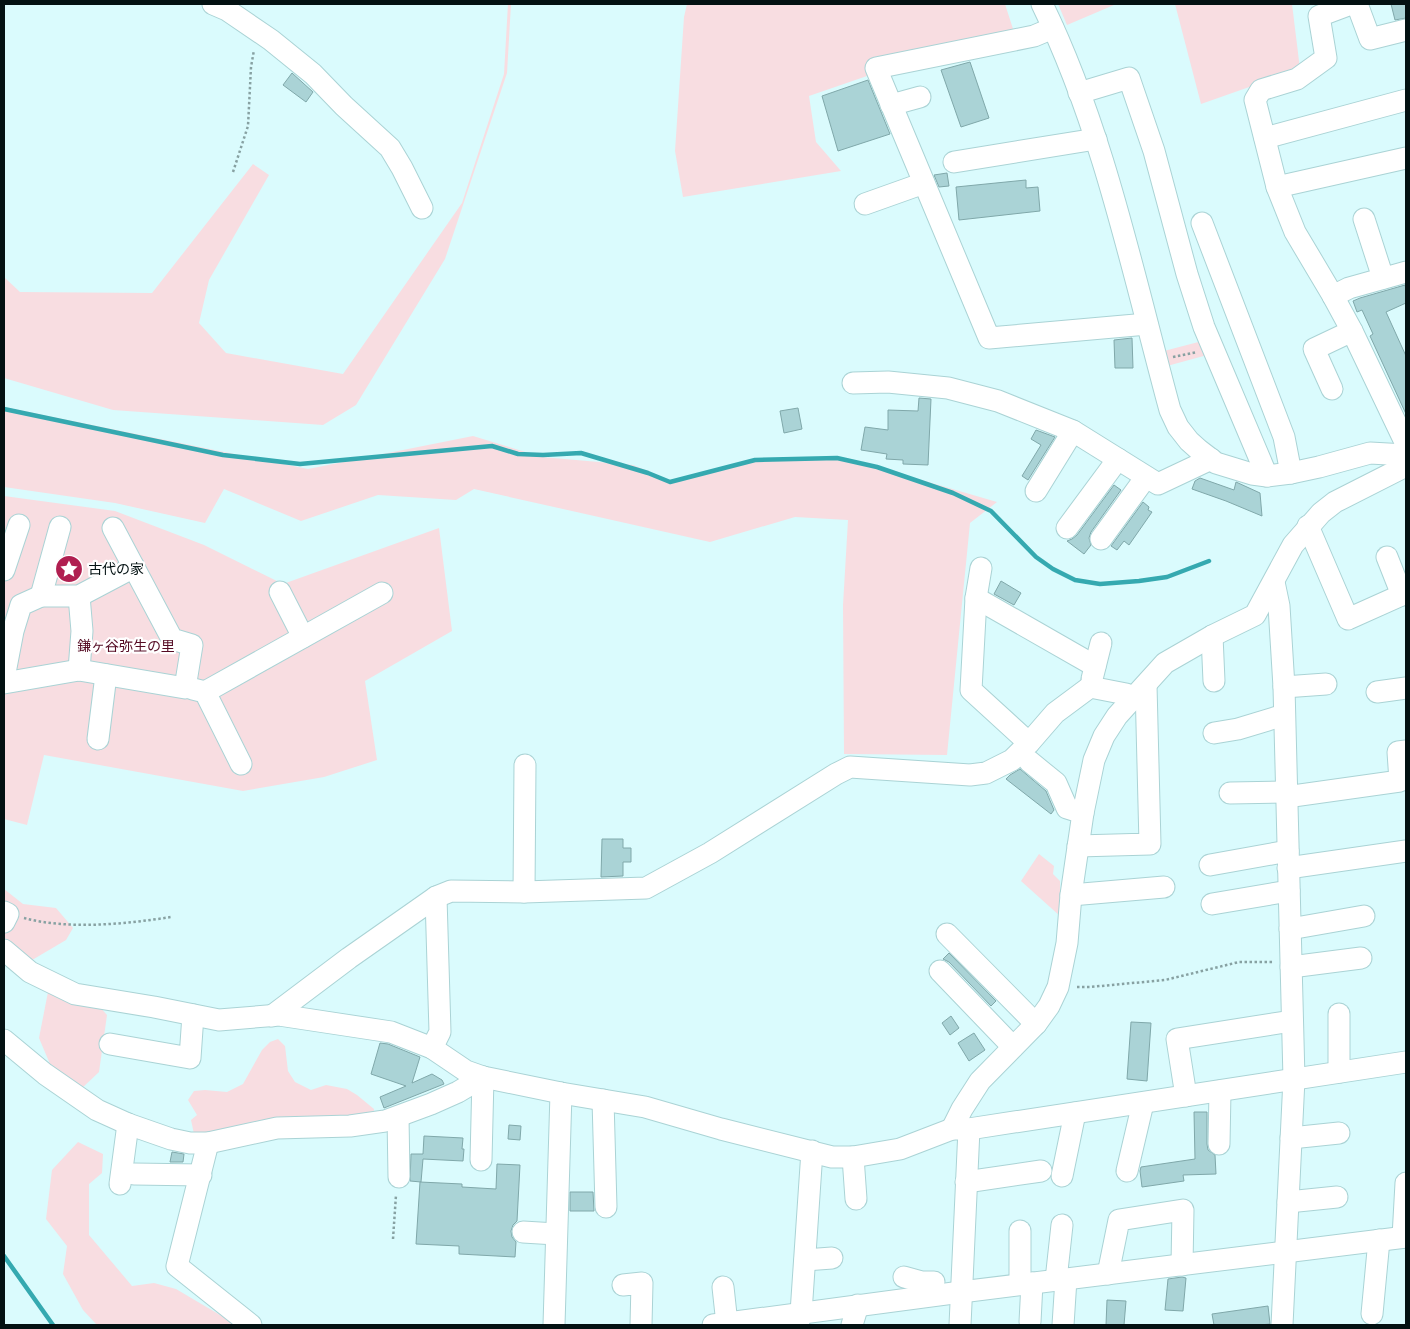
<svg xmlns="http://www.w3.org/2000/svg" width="1410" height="1329" font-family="'Varela Round','Noto Sans JP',sans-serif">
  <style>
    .green { fill: #f8dde1 }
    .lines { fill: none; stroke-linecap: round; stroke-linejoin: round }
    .stream { stroke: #35a9b0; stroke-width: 4.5 }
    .building { fill: #aad3d6; stroke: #80a8aa }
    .minor-casing { stroke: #aad3d5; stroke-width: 23 }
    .path { stroke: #87a1a2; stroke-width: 2.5; stroke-dasharray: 2.5 2.5; stroke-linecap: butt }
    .minor { stroke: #fff; stroke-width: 21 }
    .labels { text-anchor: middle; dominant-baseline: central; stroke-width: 4.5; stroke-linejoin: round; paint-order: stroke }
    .poi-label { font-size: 14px; fill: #031112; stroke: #fff; text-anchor: start }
    .park-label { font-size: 14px; fill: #550c24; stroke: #fff }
  </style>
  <rect width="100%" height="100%" fill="#dafbfd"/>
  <g class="green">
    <polygon points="508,4 511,4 507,73 445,259 356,405 323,425 113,410 4,378 4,277 20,292 152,293 253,164 269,175 209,280 199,323 226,353 343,374 462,203 504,74"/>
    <polygon points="687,4 1005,4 1014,32 908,54 871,58 867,76 809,96 816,142 841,171 683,197 675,151 684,17"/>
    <polygon points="1058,4 1114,4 1114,5 1067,25"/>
    <polygon points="1175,4 1292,4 1300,69 1201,104"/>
    <polygon points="1206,340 1211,354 1167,366 1164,351"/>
    <polygon points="4,407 308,469 473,436 542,457 633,465 672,481 756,459 846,458 997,502 970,523 947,755 844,754 843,605 848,520 795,517 710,542 474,489 456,500 378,495 301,521 224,489 205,523 115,503 4,487"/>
    <polygon points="4,496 115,511 204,545 283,584 439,528 452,631 365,681 377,760 324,777 243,791 44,755 27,825 4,819"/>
    <polygon points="1039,854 1054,866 1053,874 1060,881 1060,916 1021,881"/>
    <polygon points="4,889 23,904 56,908 73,928 66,940 27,963 16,956 4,936"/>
    <polygon points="48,992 98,1005 107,1015 99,1072 80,1090 50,1064 39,1038"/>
    <polygon points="278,1039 285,1046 288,1071 295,1082 311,1090 326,1085 347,1089 357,1095 374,1109 373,1119 322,1121 302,1116 290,1122 212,1136 194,1134 191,1120 197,1115 188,1100 194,1091 205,1090 227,1092 243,1084 262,1050 270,1042"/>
    <polygon points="78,1142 103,1154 102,1173 89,1184 89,1235 132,1286 154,1283 176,1289 237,1325 97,1325 83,1310 63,1274 67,1246 46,1219 52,1170"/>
  </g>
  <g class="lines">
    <g class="stream">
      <polyline points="4,409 223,455 300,464 492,446 518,454 543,455 581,453 648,473 670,482 755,460 837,458 877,467 953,493 991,511 1036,557 1053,569 1075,580 1100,584 1139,581 1167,577 1209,561"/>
      <polyline points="4,1256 53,1325"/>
    </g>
  </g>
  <g class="building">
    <polygon points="1391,4 1406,4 1406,18 1395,20"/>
    <polygon points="970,62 989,118 961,127 941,70"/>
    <polygon points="292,73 313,92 306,102 283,85"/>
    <polygon points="868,80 890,134 838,151 822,96"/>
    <polygon points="947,173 949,186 939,187 934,175"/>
    <polygon points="1026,180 1026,188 1038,187 1040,211 959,220 956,187"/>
    <polygon points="1405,285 1406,289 1406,303 1386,312 1406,356 1406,414 1370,336 1373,334 1362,310 1357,312 1353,301 1360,298"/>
    <polygon points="1132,338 1133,368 1115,368 1114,340"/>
    <polygon points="919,398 931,399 928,465 903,464 903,460 886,459 887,454 861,450 865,427 888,430 888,410 918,411"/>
    <polygon points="798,408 802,429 784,433 780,411"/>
    <polygon points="1036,430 1055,437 1028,480 1022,476 1041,445 1031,439"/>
    <polygon points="1200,478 1234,490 1236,482 1260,493 1262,516 1226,501 1192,489 1195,481"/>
    <polygon points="1114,485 1121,490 1091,532 1089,538 1091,545 1084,554 1067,541 1072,539 1077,535"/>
    <polygon points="1143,502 1149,507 1148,510 1152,512 1129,545 1124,541 1117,550 1111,546"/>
    <polygon points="1001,581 1021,593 1014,605 994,594"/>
    <polygon points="1020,769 1046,791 1054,810 1051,814 1006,779 1010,775"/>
    <polygon points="602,839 623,839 623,848 631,848 631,862 623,862 623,876 601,877"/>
    <polygon points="949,953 996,1001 991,1006 949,962 943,959"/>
    <polygon points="951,1016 959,1028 950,1035 942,1023"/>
    <polygon points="1131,1022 1151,1023 1147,1081 1127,1079"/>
    <polygon points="974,1033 985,1050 969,1061 958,1043"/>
    <polygon points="380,1043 388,1044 420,1057 412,1083 432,1074 442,1080 444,1084 384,1108 380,1097 406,1086 371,1074"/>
    <polygon points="1194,1112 1207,1112 1207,1144 1208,1150 1215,1155 1216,1174 1183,1175 1184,1181 1142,1187 1140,1171 1141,1167 1195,1159"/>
    <polygon points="509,1125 521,1126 520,1140 508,1139"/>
    <polygon points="424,1136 463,1138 462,1149 464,1149 463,1161 423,1159 421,1182 410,1181 411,1154 423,1154"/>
    <polygon points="172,1152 184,1154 183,1162 170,1162"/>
    <polygon points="497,1164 520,1165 517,1221 513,1225 511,1231 512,1237 516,1242 515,1257 459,1254 459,1246 416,1244 420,1182 462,1184 462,1187 496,1189"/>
    <polygon points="570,1192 593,1192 594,1211 570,1211"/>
    <polygon points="1182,1277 1186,1278 1183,1311 1165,1310 1168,1279"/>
    <polygon points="1107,1300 1126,1301 1124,1325 1106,1325"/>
    <polygon points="1268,1306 1270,1324 1260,1325 1214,1325 1212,1314"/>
  </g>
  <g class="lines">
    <g class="minor-casing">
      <g id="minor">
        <polyline points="213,4 227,10 271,40 313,74 344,106 390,148 402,168 422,208"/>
        <path d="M1042 4C1104 131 1133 274 1170 410L1178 427 1189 441 1199 450 1216 463 1252 474 1267 476 1291 473 1319 467 1370 453 1406 455"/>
        <polyline points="1351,4 1319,16 1326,58 1297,79 1261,90 1255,100 1277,187 1295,232 1333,296 1352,331 1406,444"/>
        <polyline points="1357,4 1370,39 1406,30"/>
        <polyline points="1053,28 1034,36 876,68 989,338 1147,324"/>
        <polyline points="1079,93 1129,78 1154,151 1187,274 1204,327 1267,476"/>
        <polyline points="891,105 920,97"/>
        <polyline points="1265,138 1406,100"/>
        <polyline points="954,162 1096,139"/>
        <polyline points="1277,187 1406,158"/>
        <polyline points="865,204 924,183"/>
        <polyline points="1364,219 1383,278"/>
        <polyline points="1202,223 1284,437 1291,473"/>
        <polyline points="1333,296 1349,288 1406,272"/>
        <polyline points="853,383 888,382 948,388 998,401 1073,431 1158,484 1211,459"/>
        <polyline points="1332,389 1314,349 1352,331"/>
        <polyline points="1036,491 1073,431"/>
        <polyline points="1308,526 1348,619 1406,593"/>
        <polyline points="1067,528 1118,459"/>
        <polyline points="1101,539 1146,477"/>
        <polyline points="1387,557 1402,595"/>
        <polyline points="981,568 976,598 971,690 1029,743"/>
        <polyline points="4,570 19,525"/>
        <polyline points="1274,582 1279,606 1284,687 1294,1079 1282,1325"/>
        <polyline points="280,592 303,637"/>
        <polyline points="41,596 60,527"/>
        <polyline points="79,596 82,631 79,670"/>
        <polyline points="976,598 1095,666"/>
        <polyline points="1212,636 1214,681"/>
        <polyline points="4,678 13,631 21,605 41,596 79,596 134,567"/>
        <polyline points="1092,679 1101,643"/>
        <polyline points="4,683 79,670 185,688 192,645 172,639 113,528"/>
        <polyline points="1284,687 1326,684"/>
        <polyline points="193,689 205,692 241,764"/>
        <polyline points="205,692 382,593"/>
        <polyline points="1377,692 1406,688"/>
        <polyline points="1214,733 1238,729 1284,715"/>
        <polyline points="98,739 106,675"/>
        <polyline points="1029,761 1056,783 1067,808 1083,813"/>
        <polyline points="1230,793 1286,792"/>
        <polyline points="1286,797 1400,781 1398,752 1406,751"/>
        <polyline points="1078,846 1150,844 1146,685"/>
        <polyline points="1210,865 1288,851"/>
        <polyline points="1288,868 1406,851"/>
        <polyline points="524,892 525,765"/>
        <polyline points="1071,895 1164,887"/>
        <polyline points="1212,904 1289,891"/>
        <polyline points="4,912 8,914 4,922"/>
        <polyline points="1290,929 1364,916"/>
        <polyline points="947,934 1036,1024"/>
        <polyline points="4,950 30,972 75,994 154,1007 219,1020 279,1015 391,1032 432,1048 466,1071 483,1077 561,1093 645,1107 721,1129 832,1157 853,1157 900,1149 952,1129 969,1129 1406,1062"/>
        <polyline points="1291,967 1361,958"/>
        <polyline points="940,971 1013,1047"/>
        <polyline points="1339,1014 1339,1072"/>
        <polyline points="272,1016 349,958 436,897 451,891 524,892 646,888 710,853 836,774 850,767 970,775 986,773 1012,760 1029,743 1055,713 1090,687 1126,694 1134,699"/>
        <polyline points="4,1040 45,1074 97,1110 128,1124 171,1139 190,1143 208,1143 277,1128 350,1126 385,1121 431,1104 458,1092 483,1077"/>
        <polyline points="110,1044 190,1058 193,1015"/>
        <polyline points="432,1048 440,1032 436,897"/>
        <polyline points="1186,1096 1177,1039 1292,1021"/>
        <polyline points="603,1100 606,1207"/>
        <polyline points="398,1117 399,1177"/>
        <polyline points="952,1129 962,1109 980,1081 1036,1024 1049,1006 1058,987 1067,943 1071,895 1083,813 1094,760 1104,736 1117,716 1165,663 1212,636 1255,615 1293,545 1321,513 1335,502 1406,466"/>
        <polyline points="1291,1138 1339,1133"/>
        <polyline points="208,1143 177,1266 251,1325"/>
        <polyline points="1219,1144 1220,1091"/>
        <polyline points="853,1157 856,1199"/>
        <polyline points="481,1160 483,1077"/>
        <polyline points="1127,1171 1143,1103"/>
        <polyline points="134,1174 201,1175"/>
        <polyline points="1062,1176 1075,1113"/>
        <polyline points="966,1182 1041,1171"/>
        <polyline points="120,1184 128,1124"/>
        <polyline points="1288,1202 1337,1197"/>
        <polyline points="1020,1231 1020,1284"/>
        <polyline points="523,1232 556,1234"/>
        <polyline points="1403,1237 1406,1183"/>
        <polyline points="805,1260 832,1258"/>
        <polyline points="1108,1274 1119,1220 1183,1210 1182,1265"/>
        <polyline points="904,1277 922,1282 934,1282"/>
        <polyline points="1056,1280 1062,1225"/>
        <polyline points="623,1285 642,1283 641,1325"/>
        <polyline points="723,1287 727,1324"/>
        <polyline points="1372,1314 1379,1240"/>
        <polyline points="1030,1322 1032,1283"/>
        <polyline points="554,1325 561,1093"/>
        <polyline points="713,1325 961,1292 1406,1237"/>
        <polyline points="798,1325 801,1313 812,1151"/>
        <polyline points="852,1325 858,1305"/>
        <polyline points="960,1325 969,1129"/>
        <polyline points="1063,1325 1066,1279"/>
      </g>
    </g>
    <g class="path">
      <polyline points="233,172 248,126 251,67 254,50"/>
      <polyline points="1173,357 1197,352"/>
      <path d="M24 918C68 930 126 924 171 917"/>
      <polyline points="1077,987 1090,987 1165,980 1239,962 1273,962"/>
      <polyline points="393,1239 396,1195"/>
    </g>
    <use href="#minor" class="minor"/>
  </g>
  <defs>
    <g id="sight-disc" transform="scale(1.4375)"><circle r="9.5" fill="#b01f50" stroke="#fff"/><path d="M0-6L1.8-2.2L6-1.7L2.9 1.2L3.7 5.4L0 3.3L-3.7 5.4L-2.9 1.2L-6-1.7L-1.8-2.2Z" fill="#fff"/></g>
  </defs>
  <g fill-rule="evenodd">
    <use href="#sight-disc" x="69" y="569"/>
  </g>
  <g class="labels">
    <g class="poi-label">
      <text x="88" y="569">古代の家</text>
    </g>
    <g class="park-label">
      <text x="126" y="646">鎌ヶ谷弥生の里</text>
    </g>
  </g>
  <rect width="1410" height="1329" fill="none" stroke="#031112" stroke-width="10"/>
</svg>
